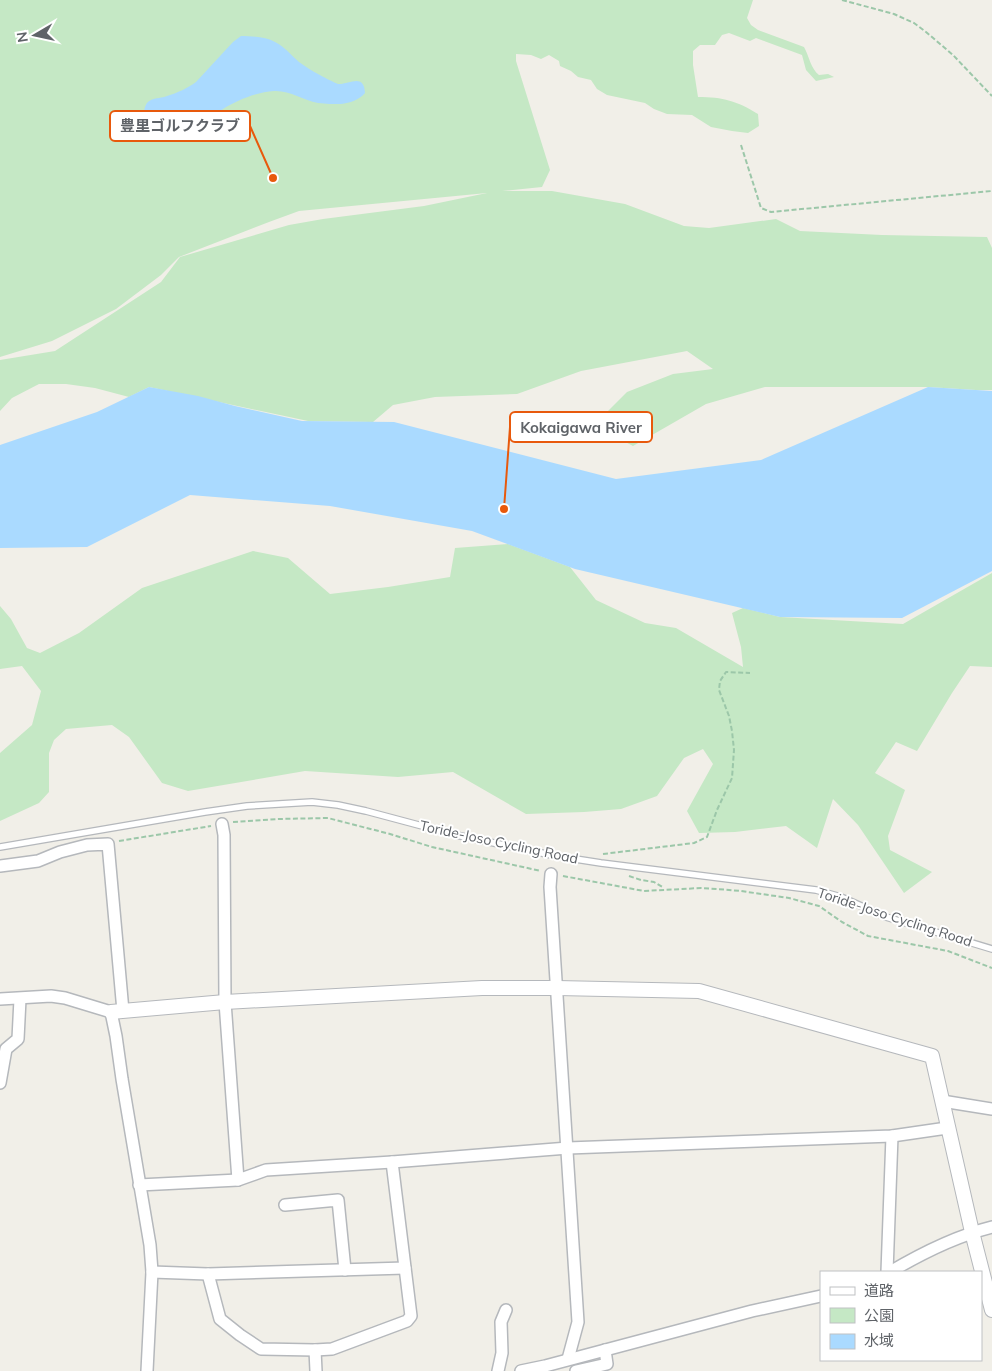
<svg xmlns="http://www.w3.org/2000/svg" width="992" height="1371" font-family="Mulish,'Noto Sans JP',sans-serif">
  <style>
    .green { fill: #c5e8c5 }
    .water { fill: #aadaff }
    .lines { fill: none; stroke-linecap: round; stroke-linejoin: round }
    .service-casing { stroke: #b5b8bc; stroke-width: 8 }
    .minor-casing { stroke: #b5b8bc; stroke-width: 14 }
    .tertiary-casing { stroke: #b5b8bc; stroke-width: 16 }
    .path { stroke: #9cc7a9; stroke-width: 2; stroke-dasharray: 5 2.5; stroke-linecap: butt }
    .service { stroke: #fff; stroke-width: 5.5 }
    .minor { stroke: #fff; stroke-width: 11 }
    .tertiary { stroke: #fff; stroke-width: 14 }
    .labels { text-anchor: middle; dominant-baseline: central; stroke-width: 4; stroke-linejoin: round; paint-order: stroke }
    .street-label { font-size: 14px; fill: #5f6368; stroke: #fff }
    .leader { fill: none; stroke: #e8590c; stroke-width: 2 }
    .callout-dot { fill: #e8590c; stroke: #fff; stroke-width: 2 }
    .callout { fill: #fff; stroke: #e8590c; stroke-width: 2 }
    .callout-label { font-size: 15px; text-anchor: middle; font-weight: bold; fill: #5f6368 }
  </style>
  <rect width="100%" height="100%" fill="#f1efe8"/>
  <g class="green">
    <path d="M0 0H753L747 18 751 25 758 30 804 47C809 56 811 69 819 75L828 74 834 77 816 81 806 70 802 55 756 38 750 41 729 33 722 35 715 45H700L693 51V65L698 97C723 97 737 101 758 114L759 126 748 133 732 131 711 127 692 115 667 114 654 109 645 103 607 95 597 89 591 80 578 77 571 71 560 66 559 61 549 55 541 59 531 55 516 54V61L550 170 542 187 502 191H552L625 204 684 226 709 228 776 219 800 231 882 235 987 237 992 248V390H976L928 387H765L706 404 633 446 616 437 602 417 627 392 673 374 713 369 687 351 581 371 517 394 435 397 393 405 373 422 308 421 149 387 129 397 95 388 66 384H39L12 398 0 411V360L55 351 161 282 180 257 289 225 323 219 424 206 487 193 299 211 269 222 179 257 161 275 116 309 52 341 0 357Z"/>
    <polygon points="508,544 570,567 596,600 645,623 676,628 743,667 741,647 732,613 743,608 780,617 903,624 992,573 992,667 970,666 952,693 917,751 896,742 875,773 905,790 888,836 890,850 932,872 904,893 858,825 833,799 817,848 786,826 735,832 699,833 687,811 713,764 703,749 684,758 657,796 621,809 584,812 526,814 453,772 398,777 305,771 188,791 162,783 129,737 112,725 66,729 54,740 49,753 49,792 39,803 0,821 0,753 32,725 41,691 22,666 0,669 0,606 11,619 27,648 40,653 79,633 142,588 253,551 288,558 330,594 388,587 450,577 455,548"/>
  </g>
  <g class="water">
    <path d="M241 36C252 36 266 37 275 42 285 47 291 55 299 62 305 66 312 71 318 74 322 76 336 84 339 84 350 84 364 73 365 93 359 100 350 103 341 104 333 104 326 104 318 103 303 100 289 90 274 91 257 92 237 100 223 109 217 113 211 119 204 121 190 125 175 123 162 124L157 123 144 112C146 96 156 100 167 96 177 93 188 88 196 82L233 42Z"/>
    <polygon points="149,387 198,396 235,406 302,421 394,422 616,479 761,460 928,387 992,391 992,571 902,618 780,617 575,569 472,531 330,506 190,495 87,547 0,548 0,445 97,412"/>
  </g>
  <g class="lines">
    <g class="service-casing">
      <polyline id="service" points="0,847 205,812 247,806 312,802 338,805 366,811 456,835 556,856 601,863 816,890 841,897 886,917 992,949"/>
    </g>
    <g class="minor-casing">
      <g id="minor">
        <polyline points="222,824 224,835 225,1002 238,1180"/>
        <polyline points="0,866 38,861 60,852 87,845 108,844 123,1011"/>
        <polyline points="551,874 550,887 578,1322 568,1359"/>
        <polyline points="0,999 51,996 65,998 111,1012 116,1036 122,1079 150,1245 152,1272 147,1371"/>
        <polyline points="0,1083 6,1049 18,1039 20,999"/>
        <polyline points="942,1101 992,1109"/>
        <polyline points="139,1185 238,1180 266,1170 392,1162 568,1148 892,1136 947,1128"/>
        <polyline points="285,1205 338,1200 345,1270"/>
        <polyline points="152,1272 208,1274 405,1268"/>
        <polyline points="887,1272 892,1136"/>
        <path d="M890 1272C922 1253 956 1236 992 1227"/>
        <polyline points="208,1274 220,1319 240,1335 261,1349 315,1350 332,1349 407,1321 411,1316 392,1162"/>
        <polyline points="315,1350 316,1371"/>
        <polyline points="498,1371 502,1353 501,1322 506,1310"/>
        <polyline points="521,1371 545,1366 752,1311 821,1296"/>
        <polyline points="576,1371 607,1364 605,1350"/>
      </g>
    </g>
    <g class="tertiary-casing">
      <polyline id="tertiary" points="111,1012 225,1002 482,988 557,988 699,991 932,1056 972,1232 992,1310"/>
    </g>
    <g class="path">
      <polyline points="842,0 894,14 914,23 926,32 953,55 992,96"/>
      <polyline points="741,145 761,208 771,212 992,191"/>
      <polyline points="233,822 279,819 328,818 390,834 432,847 541,871"/>
      <polyline points="119,841 211,826"/>
      <polyline points="603,854 694,843 707,837 717,810 732,778 734,750 732,731 729,716 719,690 720,681 726,672 750,673"/>
      <polyline points="563,876 644,891 701,888 717,889 741,891 789,898 819,906 842,922 868,936 948,951 992,968"/>
      <polyline points="629,876 641,880 654,882 664,888"/>
    </g>
    <use href="#service" class="service"/>
    <use href="#minor" class="minor"/>
    <use href="#tertiary" class="tertiary"/>
  </g>
  <g class="labels">
    <g class="street-label">
      <text transform="translate(499 842) rotate(12)">Toride-Joso Cycling Road</text>
      <text transform="translate(895 917) rotate(18)">Toride-Joso Cycling Road</text>
    </g>
  </g>
  <path class="leader" d="M273 178L250 126M504 509L510 427"/>
  <g class="callout-dot">
    <circle cx="273" cy="178" r="5"/>
    <circle cx="504" cy="509" r="5"/>
  </g>
  <g class="callout">
    <rect x="110" y="111" width="140" height="30" rx="5"/>
    <rect x="510" y="412" width="142" height="30" rx="5"/>
  </g>
  <g class="callout-label">
    <text x="180" y="131">豊里ゴルフクラブ</text>
    <text x="581" y="433">Kokaigawa River</text>
  </g>
  <rect x="820" y="1271" width="162" height="90" fill="#ffffff" stroke="#bfc1c3"/>
  <rect x="830" y="1287" width="25" height="8" fill="#ffffff" stroke="#bfc1c3"/>
  <text x="864" y="1296" font-size="15" fill="#5f6368">道路</text>
  <rect x="830" y="1308" width="25" height="15" fill="#c5e8c5" stroke="#bfc1c3"/>
  <text x="864" y="1321" font-size="15" fill="#5f6368">公園</text>
  <rect x="830" y="1334" width="25" height="15" fill="#aadaff" stroke="#bfc1c3"/>
  <text x="864" y="1346" font-size="15" fill="#5f6368">水域</text>
  <g transform="translate(35 35) rotate(261)" stroke="#ffffff" stroke-width="4" paint-order="stroke">
  <path d="M0-4L9 19L0 12L-9 19Z" fill="#5f6368"/>
  <text y="-8" font-size="14" font-weight="bold" text-anchor="middle" fill="#5f6368">N</text>
  </g>
</svg>
